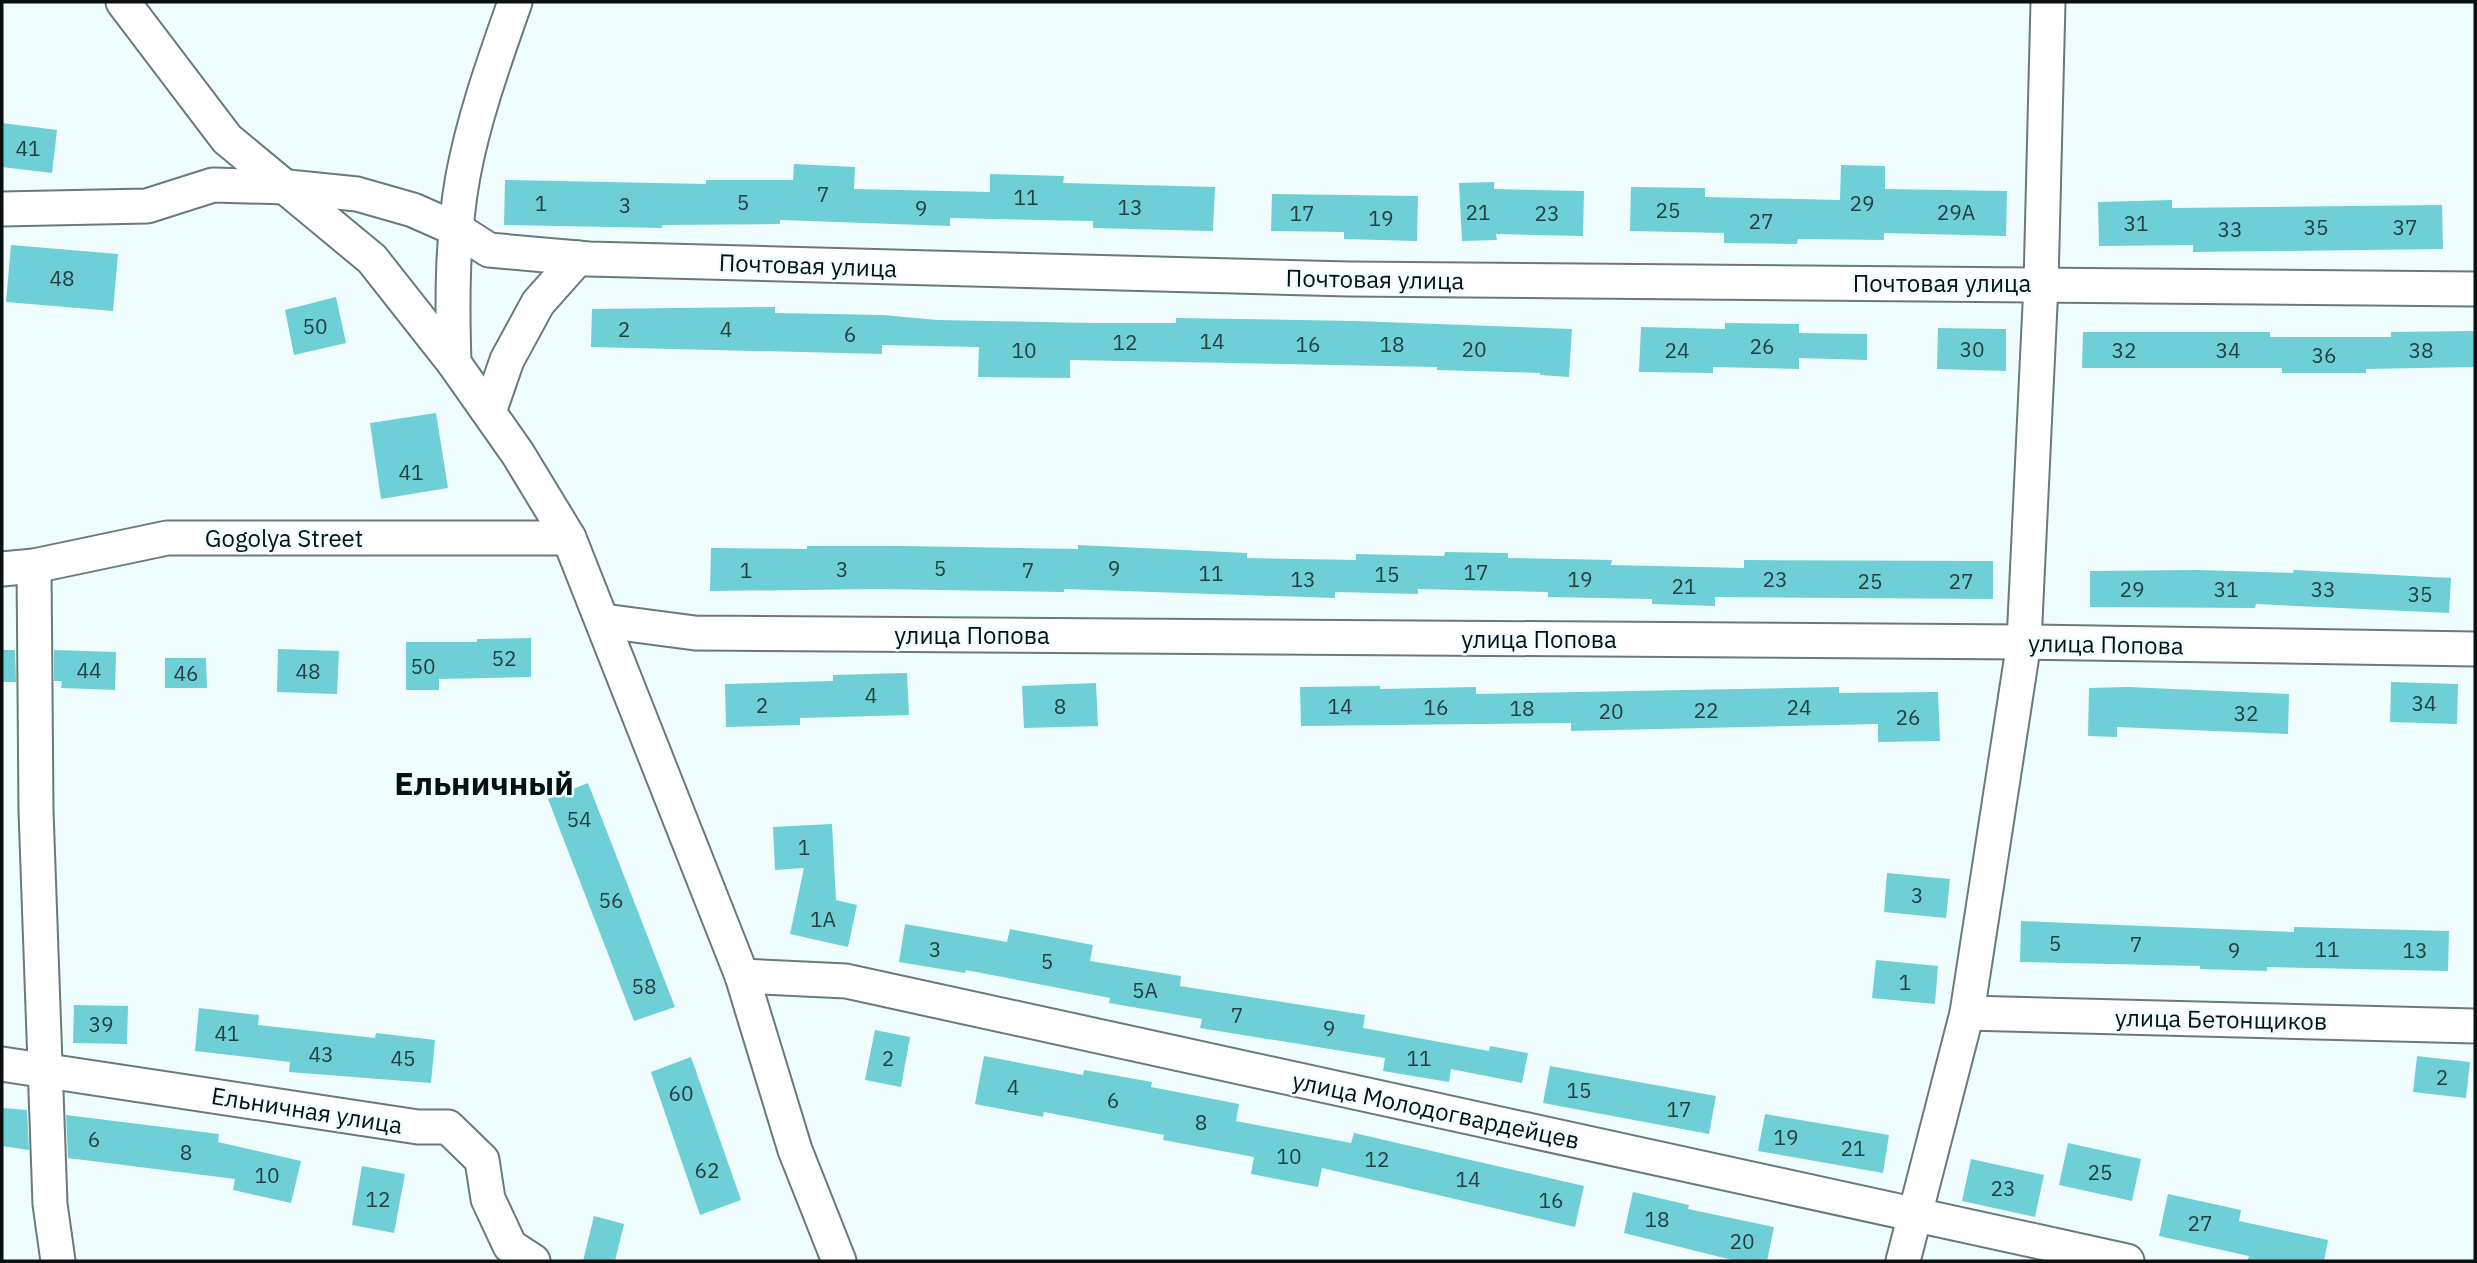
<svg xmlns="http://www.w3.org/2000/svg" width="2477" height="1263" font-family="'IBM Plex Sans',sans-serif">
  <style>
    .building { fill: #6ecfd6 }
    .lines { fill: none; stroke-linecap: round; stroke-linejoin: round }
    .street-casing { stroke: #6a7a7a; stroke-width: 37 }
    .street { stroke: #fff; stroke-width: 33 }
    .labels { text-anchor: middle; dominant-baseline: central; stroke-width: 5; stroke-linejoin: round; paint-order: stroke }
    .number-label { font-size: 21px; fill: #233f42 }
    .street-label { font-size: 24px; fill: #0a0f10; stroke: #f0fdfe }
    .district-label { font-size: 32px; font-weight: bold; fill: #0a0f10; stroke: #f0fdfe }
  </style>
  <rect width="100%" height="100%" fill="#f0fdfe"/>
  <g class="building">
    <polygon points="2,123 57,130 52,173 2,167"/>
    <polygon points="794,164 855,167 854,189 990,192 990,174 1064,176 1063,183 1215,187 1213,231 1093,228 1093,221 950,218 950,226 780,220 780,224 662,225 662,228 504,225 505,180 706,184 706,180 793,180"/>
    <polygon points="1841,165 1885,166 1885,189 2007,191 2006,236 1884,233 1884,240 1798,239 1797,244 1724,243 1724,233 1630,231 1631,187 1705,188 1705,197 1840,200"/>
    <polygon points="1494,182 1494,189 1584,191 1583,236 1496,234 1497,240 1462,241 1459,183"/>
    <polygon points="1272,194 1418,196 1417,241 1344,239 1344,232 1271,231"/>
    <polygon points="2172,200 2172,208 2442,205 2443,249 2193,252 2193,245 2099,246 2098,202"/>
    <polygon points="11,245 118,254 113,311 6,302"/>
    <polygon points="336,297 346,343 294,355 285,310"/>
    <polygon points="775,307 775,313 883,315 937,320 1093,323 1176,323 1176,318 1355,321 1572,329 1569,377 1540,375 1540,373 1437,370 1437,367 1070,360 1070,378 978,377 979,347 882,345 882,354 591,347 592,309"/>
    <polygon points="1725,323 1799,324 1799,333 1867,334 1867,360 1799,358 1799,369 1713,367 1713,373 1639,372 1641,327 1725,329"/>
    <polygon points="1938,328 2006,329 2006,371 1937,369"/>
    <polygon points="2475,331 2475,367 2366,369 2366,373 2282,373 2282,368 2082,368 2083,332 2270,332 2270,337 2391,337 2391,332"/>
    <polygon points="436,413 448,488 381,499 370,423"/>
    <polygon points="1078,545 1247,553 1247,558 1356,560 1356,554 1444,556 1445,552 1508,553 1508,558 1612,560 1611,565 1744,568 1744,560 1993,561 1993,599 1715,597 1715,606 1652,604 1652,599 1548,597 1548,592 1418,589 1418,594 1335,592 1335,598 1064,589 1064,592 878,589 710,591 711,548 807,549 807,546 904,546 1078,549"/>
    <polygon points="2197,570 2293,573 2294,570 2451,578 2449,613 2256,604 2255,608 2090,607 2090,571"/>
    <polygon points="531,638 531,677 439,679 439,690 406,690 406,642 477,642 477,639"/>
    <polygon points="278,649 339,651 337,694 277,692"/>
    <polygon points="2,650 15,650 16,682 2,682"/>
    <polygon points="54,650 116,652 115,690 61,688 62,681 54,681"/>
    <polygon points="165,658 206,658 207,688 165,688"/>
    <polygon points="907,673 909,715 800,718 800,725 726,727 725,684 833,681 833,675"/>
    <polygon points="2391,682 2458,684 2457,724 2390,722"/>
    <polygon points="1096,683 1098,726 1024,728 1022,686"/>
    <polygon points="1380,686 1380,689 1476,687 1476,694 1839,687 1839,693 1938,692 1940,741 1878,742 1878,724 1571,731 1571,723 1301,726 1300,687"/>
    <polygon points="2128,687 2289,694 2288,734 2117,727 2117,737 2088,736 2089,688"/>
    <polygon points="588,783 675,1007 634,1021 548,799"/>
    <polygon points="832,824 836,900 857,905 848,947 790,934 804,868 775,870 773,827"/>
    <polygon points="1887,873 1950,879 1946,918 1884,912"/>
    <polygon points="2021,921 2294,932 2294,927 2449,931 2448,971 2267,967 2267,971 2200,969 2200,966 2020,962"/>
    <polygon points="905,924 1007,942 1010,929 1093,945 1090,961 1181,976 1180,986 1365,1015 1363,1028 1489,1051 1490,1046 1528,1053 1522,1083 1451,1069 1449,1082 1383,1071 1385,1058 1200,1028 1202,1019 1109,1003 1110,998 966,970 965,973 899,962"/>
    <polygon points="1876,960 1938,966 1935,1004 1872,998"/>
    <polygon points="74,1005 128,1006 127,1044 73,1043"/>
    <polygon points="199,1008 259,1015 258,1025 375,1038 376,1033 435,1040 431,1083 289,1072 290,1062 195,1051"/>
    <polygon points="875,1030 910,1037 901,1087 865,1080"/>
    <polygon points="984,1056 1083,1075 1084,1070 1152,1082 1151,1087 1239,1104 1236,1121 1351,1143 1354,1133 1584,1186 1575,1227 1322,1168 1318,1187 1251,1174 1254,1157 1163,1140 1164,1135 1044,1112 1043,1117 975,1104"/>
    <polygon points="2417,1056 2470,1062 2466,1098 2413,1092"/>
    <polygon points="691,1057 741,1200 700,1215 651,1072"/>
    <polygon points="1550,1066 1716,1096 1709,1134 1543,1103"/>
    <polygon points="2,1108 27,1110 29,1150 2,1146"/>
    <polygon points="1765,1114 1889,1135 1883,1173 1758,1151"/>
    <polygon points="66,1115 219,1134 218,1142 301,1161 291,1203 233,1190 235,1179 68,1158"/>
    <polygon points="2068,1143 2141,1159 2132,1201 2059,1185"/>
    <polygon points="1971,1159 2044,1175 2035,1217 1962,1201"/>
    <polygon points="362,1166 405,1174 394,1233 352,1225"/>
    <polygon points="1633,1192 1689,1205 1688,1209 1774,1227 1767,1261 1736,1261 1624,1233"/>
    <polygon points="2168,1194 2241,1210 2239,1221 2328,1240 2324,1261 2247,1261 2249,1256 2159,1236"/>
    <polygon points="594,1216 624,1224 615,1261 583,1261"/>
  </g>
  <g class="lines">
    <g class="street-casing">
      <g id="street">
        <polyline points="123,2 227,139 372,259 454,363 518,454 569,538 742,976 795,1150 839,1261"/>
        <polyline points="2,209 147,206 213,185 288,187 357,194 413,210 456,229 489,250 589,259 1349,279 2475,289"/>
        <path d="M454 363C452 301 452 237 463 176 474 117 495 59 515 2"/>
        <polyline points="489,412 507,360 538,303 578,258"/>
        <polyline points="34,566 36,811 50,1204 58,1261"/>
        <polyline points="2,569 34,566 167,538 569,538"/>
        <polyline points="604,621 695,633 2024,642 2475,649"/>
        <polyline points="742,976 846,981 2127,1261"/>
        <polyline points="1967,1013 2475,1026"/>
        <polyline points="2,1064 418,1127 448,1127 482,1160 488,1199 510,1246 533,1261"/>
        <polyline points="1903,1261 1967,1013 2024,642 2041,284 2048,2"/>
      </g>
    </g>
    <use href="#street" class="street"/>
  </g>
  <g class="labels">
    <g class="number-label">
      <text x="28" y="148">41</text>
      <text x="823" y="194">7</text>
      <text x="1026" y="197">11</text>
      <text x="743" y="202">5</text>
      <text x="541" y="203">1</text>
      <text x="1862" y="203">29</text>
      <text x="625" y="205">3</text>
      <text x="1130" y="207">13</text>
      <text x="921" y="208">9</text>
      <text x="1668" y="210">25</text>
      <text x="1478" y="212">21</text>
      <text x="1956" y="212">29А</text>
      <text x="1302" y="213">17</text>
      <text x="1547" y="213">23</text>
      <text x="1381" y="218">19</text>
      <text x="1761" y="221">27</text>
      <text x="2136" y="223">31</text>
      <text x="2316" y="227">35</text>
      <text x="2405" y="227">37</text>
      <text x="2230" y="229">33</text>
      <text x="62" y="278">48</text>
      <text x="315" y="326">50</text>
      <text x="624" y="329">2</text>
      <text x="726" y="329">4</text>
      <text x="850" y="334">6</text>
      <text x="1212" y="341">14</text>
      <text x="1125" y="342">12</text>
      <text x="1308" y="344">16</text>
      <text x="1392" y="344">18</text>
      <text x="1762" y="346">26</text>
      <text x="1474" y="349">20</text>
      <text x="1972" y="349">30</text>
      <text x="1024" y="350">10</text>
      <text x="1677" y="350">24</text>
      <text x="2124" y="350">32</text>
      <text x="2228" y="350">34</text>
      <text x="2421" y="350">38</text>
      <text x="2324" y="355">36</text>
      <text x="411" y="472">41</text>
      <text x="940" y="568">5</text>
      <text x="1114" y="568">9</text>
      <text x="842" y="569">3</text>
      <text x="746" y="570">1</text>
      <text x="1028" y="570">7</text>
      <text x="1476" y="572">17</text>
      <text x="1211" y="573">11</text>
      <text x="1387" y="574">15</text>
      <text x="1303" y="579">13</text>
      <text x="1580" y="579">19</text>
      <text x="1775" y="579">23</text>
      <text x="1870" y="581">25</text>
      <text x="1961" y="581">27</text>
      <text x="1684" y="586">21</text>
      <text x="2132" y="589">29</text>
      <text x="2226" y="589">31</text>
      <text x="2323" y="589">33</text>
      <text x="2420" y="594">35</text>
      <text x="504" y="658">52</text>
      <text x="423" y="666">50</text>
      <text x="89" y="670">44</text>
      <text x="308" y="671">48</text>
      <text x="186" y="673">46</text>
      <text x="871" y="695">4</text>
      <text x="2424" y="703">34</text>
      <text x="762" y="705">2</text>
      <text x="1060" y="706">8</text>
      <text x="1340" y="706">14</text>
      <text x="1436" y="707">16</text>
      <text x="1799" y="707">24</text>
      <text x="1522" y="708">18</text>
      <text x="1706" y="710">22</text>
      <text x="1611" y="711">20</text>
      <text x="2246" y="713">32</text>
      <text x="1908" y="717">26</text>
      <text x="579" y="819">54</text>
      <text x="804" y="847">1</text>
      <text x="1917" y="895">3</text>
      <text x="611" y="900">56</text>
      <text x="823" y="919">1А</text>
      <text x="2055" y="943">5</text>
      <text x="2136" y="944">7</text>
      <text x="935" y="949">3</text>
      <text x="2327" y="949">11</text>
      <text x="2234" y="950">9</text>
      <text x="2415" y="950">13</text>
      <text x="1047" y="961">5</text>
      <text x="1905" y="982">1</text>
      <text x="644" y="986">58</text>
      <text x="1145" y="990">5А</text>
      <text x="1237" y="1015">7</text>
      <text x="101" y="1024">39</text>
      <text x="1329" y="1028">9</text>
      <text x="227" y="1033">41</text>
      <text x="321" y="1054">43</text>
      <text x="403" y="1058">45</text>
      <text x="888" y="1058">2</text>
      <text x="1419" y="1058">11</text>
      <text x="2442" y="1077">2</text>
      <text x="1013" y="1087">4</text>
      <text x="1579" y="1090">15</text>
      <text x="681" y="1093">60</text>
      <text x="1113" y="1100">6</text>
      <text x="1679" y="1109">17</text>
      <text x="1201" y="1122">8</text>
      <text x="1786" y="1137">19</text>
      <text x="94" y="1139">6</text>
      <text x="1853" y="1148">21</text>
      <text x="186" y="1152">8</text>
      <text x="1289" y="1156">10</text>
      <text x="1377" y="1159">12</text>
      <text x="707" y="1170">62</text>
      <text x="2100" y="1172">25</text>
      <text x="267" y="1175">10</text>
      <text x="1468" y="1179">14</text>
      <text x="2003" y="1188">23</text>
      <text x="378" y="1199">12</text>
      <text x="1551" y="1200">16</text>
      <text x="1657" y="1219">18</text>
      <text x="2200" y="1223">27</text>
      <text x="1742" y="1241">20</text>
    </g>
    <g class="street-label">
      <text transform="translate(808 265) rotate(2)">Почтовая улица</text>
      <text transform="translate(1375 279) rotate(1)">Почтовая улица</text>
      <text x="1942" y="283">Почтовая улица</text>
      <text x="284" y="538">Gogolya Street</text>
      <text x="972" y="635">улица Попова</text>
      <text x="1539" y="639">улица Попова</text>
      <text transform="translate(2106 644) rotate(1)">улица Попова</text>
      <text transform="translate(2221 1019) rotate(1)">улица Бетонщиков</text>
      <text transform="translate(307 1110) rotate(9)">Ельничная улица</text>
      <text transform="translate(1436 1110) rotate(12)">улица Молодогвардейцев</text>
    </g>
    <g class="district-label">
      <text x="484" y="783">Ельничный</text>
    </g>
  </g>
  <rect width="2477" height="1263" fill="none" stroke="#0a0f10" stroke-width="7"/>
</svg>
